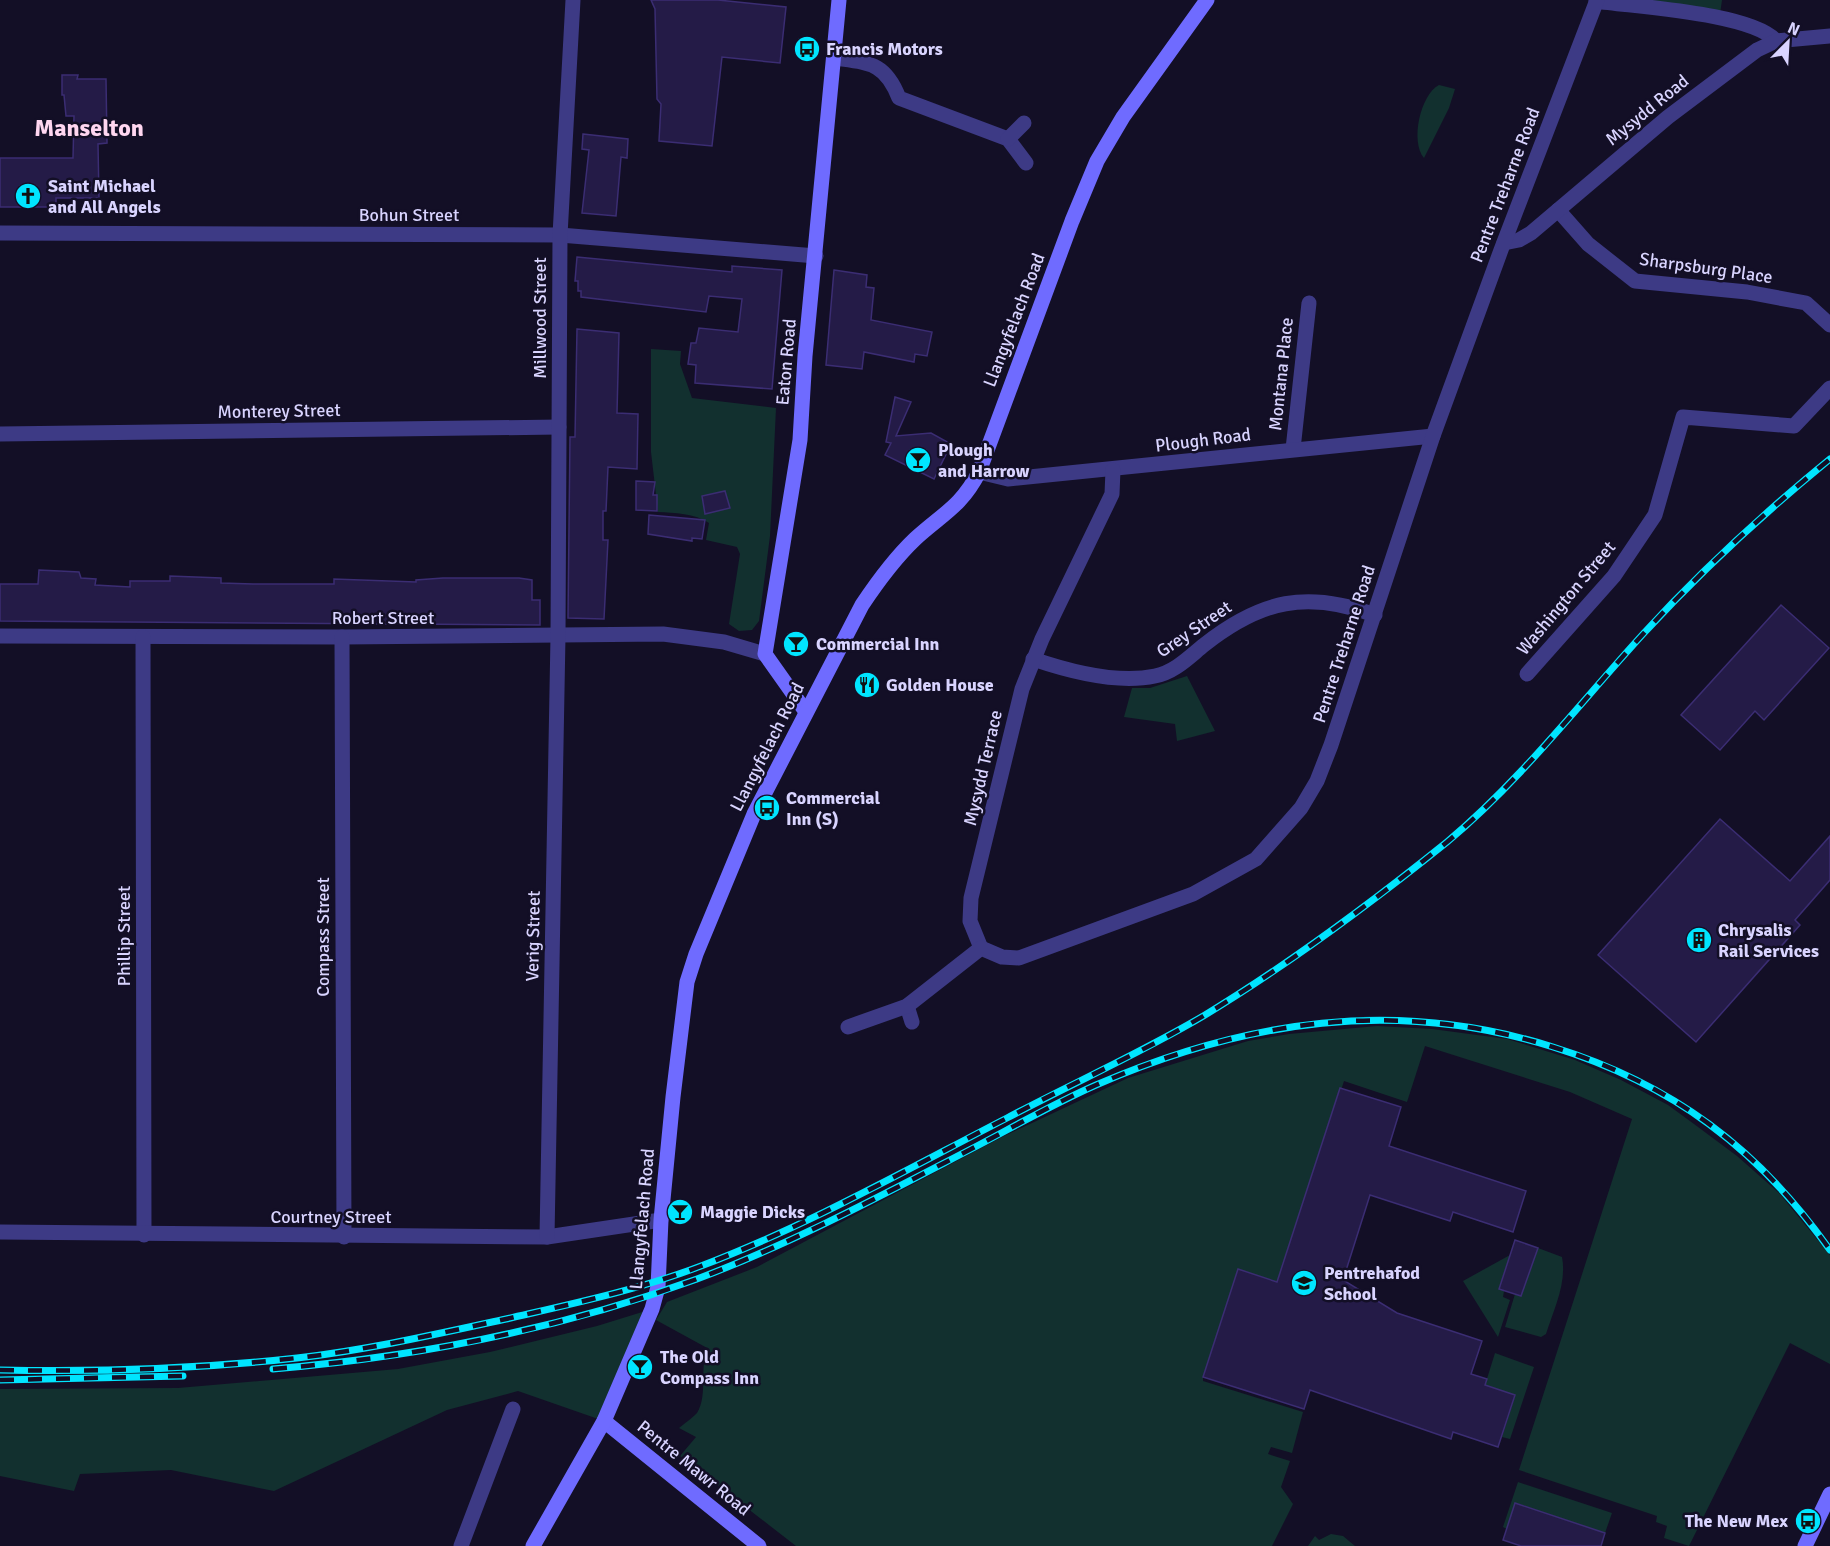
<svg xmlns="http://www.w3.org/2000/svg" width="1830" height="1546" font-family="Signika,sans-serif">
  <style>
    .green { fill: #12302f }
    .building { fill: #241b47; stroke: #3b2d73; stroke-width: 1.5 }
    .lines { fill: none; stroke-linecap: round; stroke-linejoin: round }
    .street { stroke: #3d3a85; stroke-width: 15 }
    .secondary { stroke: #6f6bff; stroke-width: 15 }
    .rail-casing { stroke: #00e5ff; stroke-width: 7 }
    .rail { stroke: #130f26; stroke-width: 4.5; stroke-dasharray: 14; stroke-linecap: butt }
    .labels { text-anchor: middle; dominant-baseline: central; stroke-width: 5; stroke-linejoin: round; paint-order: stroke }
    .poi-label { font-size: 18px; font-weight: bold; fill: #d9d4ff; stroke: #130f26; text-anchor: start }
    .street-label { font-size: 18px; fill: #d9d4ff; stroke: #130f26 }
    .district-label { font-size: 24px; font-weight: bold; fill: #ffd6f0; stroke: #130f26 }
  </style>
  <rect width="100%" height="100%" fill="#130f26"/>
  <g class="green">
    <polygon points="1640,0 1722,0 1720,14"/>
    <path d="M1439 85 1455 89 1449 108 1424 158C1410 142 1420 95 1439 85Z"/>
    <path d="M651 349 681 351 680 364 692 398 776 408 770 536 759 621 752 630 739 631 729 624 740 554 737 547 706 540 709 523C695 513 674 513 658 512L651 452Z"/>
    <polygon points="1187,676 1215,731 1177,741 1175,724 1124,717 1132,688 1150,688"/>
    <path d="M1377 1026 1432 1029 1507 1039 1575 1060 1621 1080 1668 1105 1694 1124 1737 1156 1779 1193 1830 1255V1364L1790 1343 1689 1546 1664 1538 1667 1526 1656 1522 1657 1516 1519 1470 1632 1119 1570 1092 1425 1046 1407 1102 1344 1081 1281 1273 1302 1290 1238 1270 1203 1377V1381L1303 1412 1292 1453 1271 1447 1268 1454 1290 1461 1281 1487 1293 1504 1272 1546H796L680 1456 696 1437 679 1428C684 1424 692 1418 697 1413 709 1395 698 1361 709 1349L656 1320 667 1302 757 1267 1002 1137 1128 1078 1248 1041 1289 1034Z"/>
    <path d="M1538 1248 1562 1257C1567 1283 1554 1309 1546 1334L1541 1337 1505 1327 1515 1294 1521 1296Z"/>
    <polygon points="1510,1255 1499,1288 1504,1291 1503,1297 1510,1300 1498,1337 1463,1281"/>
    <polygon points="652,1309 604,1421 518,1391 447,1410 274,1491 171,1470 80,1474 74,1491 0,1476 0,1389 178,1388 398,1369 490,1352 597,1326"/>
    <polygon points="1495,1353 1534,1367 1510,1439 1502,1437 1515,1396 1485,1385"/>
    <polygon points="1518,1482 1612,1513 1605,1533 1516,1503 1507,1529 1503,1527"/>
    <polygon points="1331,1534 1343,1536 1355,1546 1308,1546 1315,1536 1319,1540"/>
  </g>
  <g class="building">
    <polygon points="651,0 718,0 786,7 780,63 722,57 712,146 659,141 661,104 657,99 655,9"/>
    <polygon points="62,75 78,75 77,79 106,79 107,143 98,144 99,198 56,198 56,207 0,207 0,158 73,158 74,116 66,116 64,95 62,95"/>
    <polygon points="583,134 628,139 627,158 621,157 616,216 582,213 589,150 582,149"/>
    <polygon points="577,257 732,272 732,266 782,270 772,389 695,383 696,365 688,364 691,343 696,343 699,328 738,332 742,299 709,296 706,312 581,297 581,291 578,291 578,281 575,281"/>
    <polygon points="834,270 867,275 866,287 874,288 871,320 932,332 927,356 915,354 914,362 864,352 862,369 826,365"/>
    <polygon points="577,329 619,333 617,413 638,414 637,469 608,467 606,511 603,511 603,540 608,540 604,619 568,618 570,437 575,437"/>
    <polygon points="895,397 911,402 896,436 931,433 951,444 934,479 885,455 891,443 886,442"/>
    <polygon points="636,481 655,482 653,495 657,495 657,511 636,510"/>
    <polygon points="725,491 730,508 705,514 702,496"/>
    <polygon points="649,515 705,520 702,539 692,538 692,541 648,534"/>
    <polygon points="39,570 79,572 81,578 96,579 95,585 130,587 130,581 170,581 170,576 221,578 221,583 253,584 334,584 334,579 416,582 416,580 443,578 519,578 532,580 532,600 540,600 540,625 0,621 0,584 38,584"/>
    <polygon points="1781,605 1829,648 1764,720 1755,711 1720,750 1681,715"/>
    <polygon points="1720,819 1790,881 1830,836 1830,880 1795,920 1800,925 1696,1042 1598,955"/>
    <polygon points="1340,1088 1401,1107 1389,1146 1526,1191 1513,1232 1453,1212 1450,1221 1370,1195 1343,1280 1397,1313 1482,1341 1471,1374 1487,1379 1485,1385 1515,1395 1498,1447 1453,1432 1451,1439 1310,1390 1304,1409 1203,1377 1238,1269 1277,1282"/>
    <polygon points="1515,1240 1538,1248 1521,1296 1499,1289"/>
    <polygon points="1515,1503 1605,1533 1601,1546 1521,1546 1503,1540"/>
  </g>
  <g class="lines">
    <g class="street">
      <path d="M1596 1C1636 7 1752 13 1776 41"/>
      <path d="M834 58C869 63 885 62 899 98L1008 139 1026 163"/>
      <polyline points="1008,139 1024,123"/>
      <polyline points="1558,210 1588,244 1635,281 1747,292 1806,303 1830,325"/>
      <polyline points="0,233 560,235 816,256"/>
      <polyline points="1504,243 1519,240 1531,233 1668,117 1757,50 1776,41 1830,36"/>
      <polyline points="0,434 559,427"/>
      <polyline points="1293,449 1309,303"/>
      <polyline points="979,472 1008,479 1433,436"/>
      <polyline points="0,636 342,637 663,634 724,642 765,654"/>
      <polyline points="143,637 144,1235"/>
      <polyline points="342,637 344,1237"/>
      <path d="M1033 659C1068 671 1117 684 1155 676 1175 672 1189 657 1204 645 1261 600 1307 590 1375 615"/>
      <polyline points="1527,674 1614,576 1655,515 1683,417 1794,426 1830,388"/>
      <polyline points="981,948 970,921 971,898 1022,689 1042,639 1112,494 1113,470"/>
      <polyline points="907,1006 912,1022"/>
      <polyline points="848,1027 907,1006 981,948 1002,957 1019,958 1193,894 1256,859 1301,808 1317,781 1331,745 1433,436 1501,250 1597,0"/>
      <polyline points="0,1232 547,1237 661,1220"/>
      <polyline points="547,1237 558,636 560,235 573,0"/>
      <polyline points="461,1546 513,1409"/>
    </g>
    <g class="secondary">
      <polyline points="806,712 765,654 800,440 805,356 839,0"/>
      <polyline points="604,1421 759,1546"/>
      <path d="M533 1546 604 1421 652 1309 658 1287 661 1220 673 1097 687 982 696 954 754 814 862 605C878 581 894 559 915 539 942 514 961 507 979 472L1072 221 1097 161 1123 117 1207 0"/>
      <polyline points="1805,1546 1830,1494"/>
    </g>
    <g class="rail-casing">
      <g id="rail">
        <path d="M273 1369C418 1357 560 1329 697 1279 793 1243 884 1194 975 1147 1015 1126 1055 1103 1096 1085 1246 1020 1396 998 1553 1047 1672 1084 1758 1148 1830 1250"/>
        <path d="M0 1370C99 1372 199 1369 297 1358 367 1350 437 1334 506 1319 571 1304 638 1290 701 1266 807 1226 906 1170 1007 1118 1073 1083 1141 1053 1205 1015 1289 964 1370 904 1447 842 1521 780 1579 704 1644 633 1701 571 1764 513 1830 459"/>
        <polyline points="0,1380 183,1376"/>
      </g>
    </g>
    <use href="#rail" class="rail"/>
  </g>
  <defs>
    <g id="bus-disc" transform="scale(1.35)"><circle r="9.5" fill="#00e5ff" stroke="#130f26"/><path d="M-5-6H5V4H4V6H2V4H-2V6H-4V4H-5ZM-3.5-4V0h7V-4ZM-3.5 1.2v1.5H-2V1.2ZM2 1.2v1.5H3.5V1.2Z" fill="#111"/></g>
    <g id="church-disc" transform="scale(1.35)"><circle r="9.5" fill="#00e5ff" stroke="#130f26"/><path d="M-1.2-6h2.4v3.5h3.3v2.4h-3.3V6h-2.4V-.1h-3.3v-2.4h3.3Z" fill="#111"/></g>
    <g id="bar-disc" transform="scale(1.35)"><circle r="9.5" fill="#00e5ff" stroke="#130f26"/><path d="M-6-5H6L.8 .8V4.5H3.5V6h-7V4.5H-.8V.8Z" fill="#111"/></g>
    <g id="restaurant-disc" transform="scale(1.35)"><circle r="9.5" fill="#00e5ff" stroke="#130f26"/><path d="M-5-6h1v4h1v-4h1v4h1v-4h1v5L-1.5 .5V6h-2V.5L-5-1ZM5-6V6H3V1.5H1.5Q1.5-4 5-6Z" fill="#111"/></g>
    <g id="building-disc" transform="scale(1.35)"><circle r="9.5" fill="#00e5ff" stroke="#130f26"/><path d="M-4-6H4V6H1V3H-1V6H-4ZM-2.5-4.3h1.7v1.8h-1.7ZM.8-4.3h1.7v1.8H.8ZM-2.5-1h1.7V.8h-1.7ZM.8-1h1.7V.8H.8Z" fill="#111"/></g>
    <g id="school-disc" transform="scale(1.35)"><circle r="9.5" fill="#00e5ff" stroke="#130f26"/><path d="M0-5L7-2L0 1L-7-2ZM-4 1L0 2.5L4 1V4Q0 6-4 4Z" fill="#111"/></g>
  </defs>
  <g fill-rule="evenodd">
    <use href="#bus-disc" x="807" y="49"/>
    <use href="#church-disc" x="28" y="196"/>
    <use href="#bar-disc" x="918" y="460"/>
    <use href="#bar-disc" x="796" y="644"/>
    <use href="#restaurant-disc" x="867" y="685"/>
    <use href="#bus-disc" x="767" y="808"/>
    <use href="#building-disc" x="1699" y="940"/>
    <use href="#bar-disc" x="680" y="1212"/>
    <use href="#school-disc" x="1304" y="1283"/>
    <use href="#bar-disc" x="640" y="1367"/>
    <use href="#bus-disc" x="1808" y="1521"/>
  </g>
  <g class="labels">
    <g class="poi-label">
      <text x="826" y="49">Francis Motors</text>
      <text x="48" y="186">Saint Michael<tspan x="48" dy="21">and All Angels</tspan></text>
      <text x="938" y="450">Plough<tspan x="938" dy="21">and Harrow</tspan></text>
      <text x="816" y="644">Commercial Inn</text>
      <text x="886" y="685">Golden House</text>
      <text x="786" y="798">Commercial<tspan x="786" dy="21">Inn (S)</tspan></text>
      <text x="1718" y="930">Chrysalis<tspan x="1718" dy="21">Rail Services</tspan></text>
      <text x="700" y="1212">Maggie Dicks</text>
      <text x="1324" y="1273">Pentrehafod<tspan x="1324" dy="21">School</tspan></text>
      <text x="660" y="1357">The Old<tspan x="660" dy="21">Compass Inn</tspan></text>
      <text x="1788" y="1521" text-anchor="end">The New Mex</text>
    </g>
    <g class="street-label">
      <text transform="translate(1647 110) rotate(-39)">Mysydd Road</text>
      <text transform="translate(1505 185) rotate(-69)">Pentre Treharne Road</text>
      <text x="409" y="215">Bohun Street</text>
      <text transform="translate(1706 268) rotate(8)">Sharpsburg Place</text>
      <text transform="translate(540 318) rotate(-90)">Millwood Street</text>
      <text transform="translate(1014 320) rotate(-69)">Llangyfelach Road</text>
      <text transform="translate(786 362) rotate(-85)">Eaton Road</text>
      <text transform="translate(1281 374) rotate(-84)">Montana Place</text>
      <text transform="translate(279 411) rotate(-1)">Monterey Street</text>
      <text transform="translate(1203 440) rotate(-7)">Plough Road</text>
      <text transform="translate(1566 598) rotate(-50)">Washington Street</text>
      <text x="383" y="618">Robert Street</text>
      <text transform="translate(1194 629) rotate(-34)">Grey Street</text>
      <text transform="translate(1344 644) rotate(-72)">Pentre Treharne Road</text>
      <text transform="translate(767 747) rotate(-63)">Llangyfelach Road</text>
      <text transform="translate(983 768) rotate(-77)">Mysydd Terrace</text>
      <text transform="translate(124 936) rotate(-90)">Phillip Street</text>
      <text transform="translate(533 936) rotate(-89)">Verig Street</text>
      <text transform="translate(323 937) rotate(-90)">Compass Street</text>
      <text x="331" y="1217">Courtney Street</text>
      <text transform="translate(642 1219) rotate(-85)">Llangyfelach Road</text>
      <text transform="translate(694 1468) rotate(39)">Pentre Mawr Road</text>
    </g>
    <g class="district-label">
      <text x="89" y="128">Manselton</text>
    </g>
  </g>
  <g transform="translate(1788 42) rotate(24)" stroke="#130f26" stroke-width="4.5" paint-order="stroke">
  <path d="M0-4.5L10 22L0 15L-10 22Z" fill="#d9d4ff"/>
  <text y="-9" font-size="16" font-weight="bold" text-anchor="middle" fill="#d9d4ff">N</text>
  </g>
</svg>
